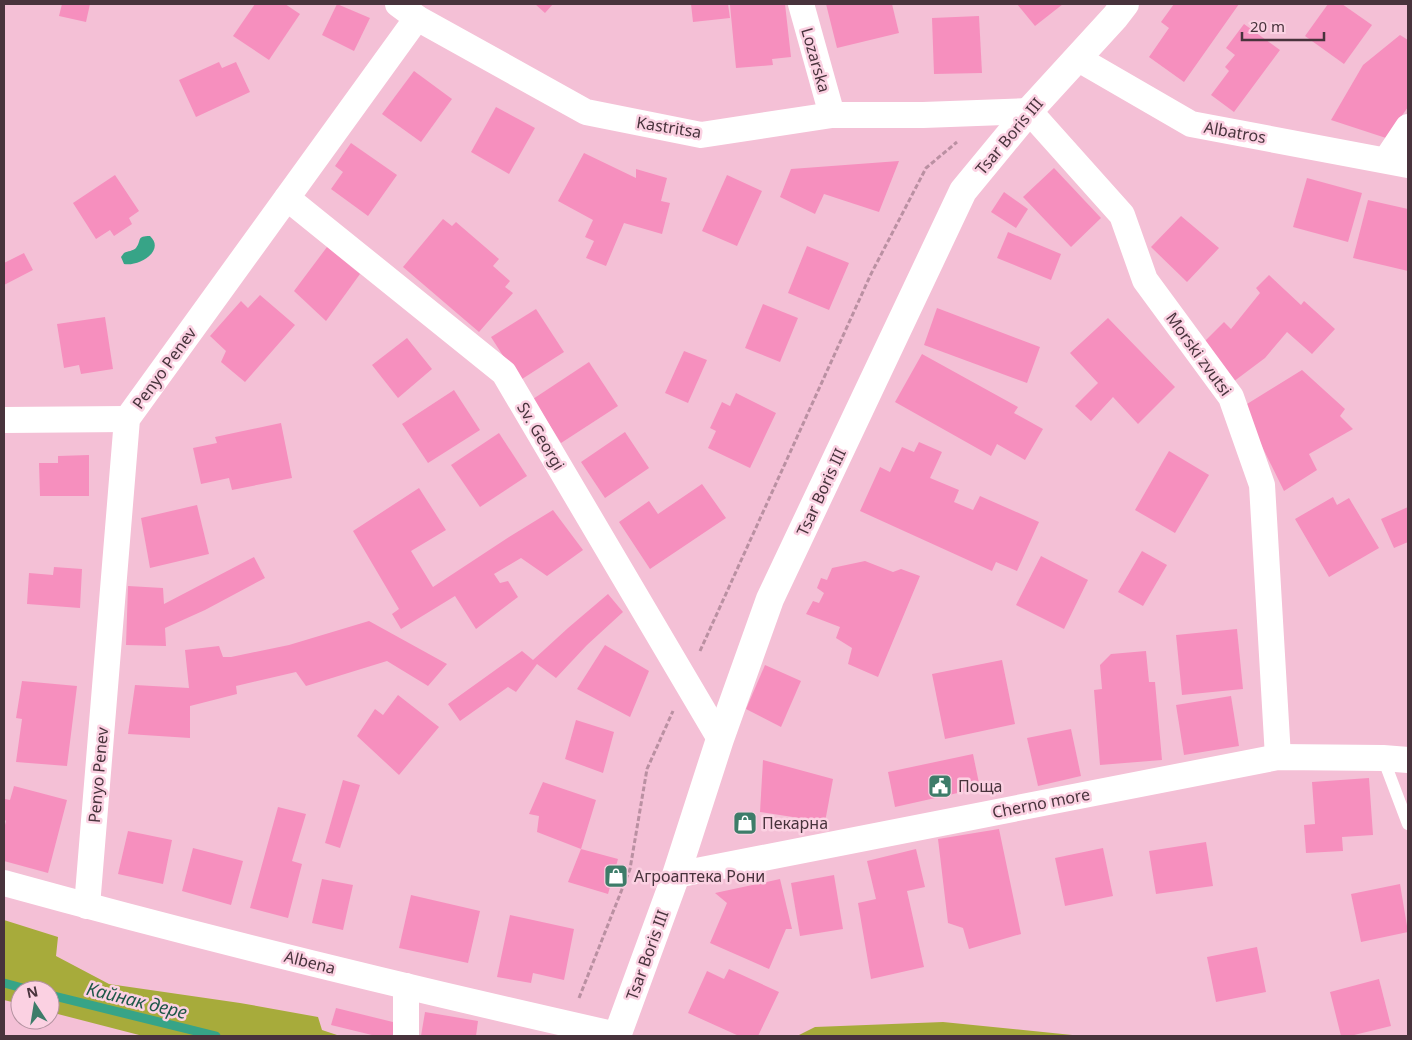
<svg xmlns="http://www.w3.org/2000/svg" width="1412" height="1040" font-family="'Noto Sans',sans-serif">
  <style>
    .green { fill: #a7ab3b }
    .water { fill: #37a487 }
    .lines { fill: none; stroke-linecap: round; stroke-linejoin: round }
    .stream { stroke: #37a487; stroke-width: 9 }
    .building { fill: #f68fbe }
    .path { stroke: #ba90a2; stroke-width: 3; stroke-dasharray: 5 2.5; stroke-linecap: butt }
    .service { stroke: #fff; stroke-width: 12 }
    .minor { stroke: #fff; stroke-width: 26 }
    .tertiary { stroke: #fff; stroke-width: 28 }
    .labels { text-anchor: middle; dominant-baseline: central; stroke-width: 5; stroke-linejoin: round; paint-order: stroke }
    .street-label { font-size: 16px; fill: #48333c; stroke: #fbd1e2 }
    .poi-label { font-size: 16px; fill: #48333c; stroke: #fbd1e2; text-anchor: start }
    .water-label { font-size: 18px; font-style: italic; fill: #1f5848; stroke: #fbd1e2 }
  </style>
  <rect width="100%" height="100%" fill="#f4c0d6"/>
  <g class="green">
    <polygon points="4,920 58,937 56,956 109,984 240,1003 318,1017 322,1030 340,1036 143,1036 50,1012 50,990 20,990 20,1004 4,1000"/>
    <polygon points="943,1022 1082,1036 797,1036 815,1027"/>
  </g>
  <path class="water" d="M150 236C166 251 138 267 124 264L121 257 124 253C128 251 133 251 136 248 142 240 136 236 150 236Z"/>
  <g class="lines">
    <g class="stream">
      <polyline points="4,983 30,990"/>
      <polyline points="50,995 216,1036"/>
    </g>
  </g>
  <g class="building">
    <polygon points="62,4 90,4 86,22 59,16"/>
    <polygon points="255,4 285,4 300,14 269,60 233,36"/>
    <polygon points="337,4 370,18 354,51 322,35"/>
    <polygon points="535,4 553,4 545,13"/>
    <polygon points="691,4 728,4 730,18 693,22"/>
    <polygon points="746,4 785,4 791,57 772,59 773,65 736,68 730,5"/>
    <polygon points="826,4 892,4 899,33 837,48"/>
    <polygon points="1017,4 1063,4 1035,26"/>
    <polygon points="1174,4 1239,4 1184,82 1149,57 1169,28 1161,22"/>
    <polygon points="1328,4 1342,4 1372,25 1344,64 1305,36"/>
    <polygon points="979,16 982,73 934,74 932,18"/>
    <polygon points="1244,24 1280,50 1234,112 1211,95 1229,71 1225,67 1235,55 1226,48"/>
    <polygon points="1400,35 1408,40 1408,107 1386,138 1331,120 1363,65"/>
    <polygon points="219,62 222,68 236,62 250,92 196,117 179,80"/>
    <polygon points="414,71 452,99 421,142 382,114"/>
    <polygon points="496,107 535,128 509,174 471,152"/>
    <polygon points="351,143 397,175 368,216 331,189 343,172 335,166"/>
    <polygon points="584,153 636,178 636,169 667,178 661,201 670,203 662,234 624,223 606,266 586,258 594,241 585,237 593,220 558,201"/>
    <polygon points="899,161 879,212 824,194 815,214 780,197 791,169"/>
    <polygon points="1054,168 1101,218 1071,247 1023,197"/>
    <polygon points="115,175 139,211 129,218 132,224 114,236 110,230 96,239 73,203"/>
    <polygon points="727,175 762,191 737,246 702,231"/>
    <polygon points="1307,178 1362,193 1348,242 1293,227"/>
    <polygon points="1004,192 1028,209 1016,228 991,212"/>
    <polygon points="1368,200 1408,209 1408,271 1353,258"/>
    <polygon points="1181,216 1219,248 1187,282 1151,247"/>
    <polygon points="443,219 452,226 456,222 499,259 493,266 510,281 505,287 513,293 479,332 403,267"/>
    <polygon points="1008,232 1061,254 1051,280 997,258"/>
    <polygon points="807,246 849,263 829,310 788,293"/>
    <polygon points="327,247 360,274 326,321 294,291"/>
    <polygon points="24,253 33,270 4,285 4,263"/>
    <polygon points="1269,275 1301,305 1304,301 1335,329 1312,354 1287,332 1265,358 1233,382 1205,341 1224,322 1231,329 1260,293 1256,288"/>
    <polygon points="260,295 295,325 245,382 221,362 226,351 210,336 241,301 248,308"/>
    <polygon points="763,304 798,318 780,362 745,348"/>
    <polygon points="937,308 1040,347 1027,383 924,345"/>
    <polygon points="536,309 564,352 519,381 491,337"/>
    <polygon points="105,317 113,369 81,374 79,365 64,368 57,324"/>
    <polygon points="1108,318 1175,387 1138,424 1113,397 1091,421 1075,406 1098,383 1070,353"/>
    <polygon points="407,338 432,369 398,398 372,365"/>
    <polygon points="684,351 707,360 688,403 665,393"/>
    <polygon points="922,354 1018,407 1014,413 1043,429 1025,460 997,444 991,456 895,402"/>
    <polygon points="589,362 618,406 561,443 533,399"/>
    <polygon points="1302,370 1345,409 1340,416 1353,429 1309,454 1317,470 1284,491 1251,424 1247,404"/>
    <polygon points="454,390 480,430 428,463 402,424"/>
    <polygon points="736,393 776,413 750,468 708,448 716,431 710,428 722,402 730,406"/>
    <polygon points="281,423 292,478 232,490 229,478 201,484 193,448 217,443 215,437"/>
    <polygon points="625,432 649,468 605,498 581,462"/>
    <polygon points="499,433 527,476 480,507 451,465"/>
    <polygon points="919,442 942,452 930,478 959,490 954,502 973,510 980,496 1039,522 1017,571 996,562 992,571 860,511 880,467 890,472 902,447 914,452"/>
    <polygon points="1169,451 1209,475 1175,533 1135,510"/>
    <polygon points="89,455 89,496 40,496 39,463 58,463 58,456"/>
    <polygon points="702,484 726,518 650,569 619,522 649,501 658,514"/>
    <polygon points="419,488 446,530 411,551 433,587 509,537 553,510 583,550 547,576 521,558 494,574 500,583 508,581 518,597 476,629 455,596 401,629 392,614 399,609 353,531"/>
    <polygon points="1333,497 1337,505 1349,498 1379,548 1329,577 1295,519"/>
    <polygon points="197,505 209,554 150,568 141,518"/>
    <polygon points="1408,507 1408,542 1394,548 1381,519"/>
    <polygon points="1142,551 1167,565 1143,606 1118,592"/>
    <polygon points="1041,556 1088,580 1064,629 1016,605"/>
    <polygon points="254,557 265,578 205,610 165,628 166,646 126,645 128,586 163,588 164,604"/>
    <polygon points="865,561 893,572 901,569 920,576 878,677 848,664 852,648 836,638 840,627 806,614 813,601 819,603 824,593 817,588 821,578 827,580 832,568"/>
    <polygon points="54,567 82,569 80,608 27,604 29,573 53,575"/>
    <polygon points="608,594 623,612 587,645 556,678 537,664 516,692 508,687 460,721 448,704 522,651 533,660 568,628"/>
    <polygon points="369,621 447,664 428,686 387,661 306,686 296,672 236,686 237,694 190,706 190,738 128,734 135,685 189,688 185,650 219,646 223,657 231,657 289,645"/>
    <polygon points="1237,629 1243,689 1182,695 1176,635"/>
    <polygon points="605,645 649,671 630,717 577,689"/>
    <polygon points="1146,651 1149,682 1155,682 1162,760 1100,765 1094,690 1102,689 1100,665 1111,654"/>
    <polygon points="1002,660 1015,724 945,739 932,674"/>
    <polygon points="765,665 801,681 781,727 746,709"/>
    <polygon points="22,681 77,686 67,766 16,762 22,719 16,718"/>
    <polygon points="398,695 439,727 399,775 357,736 375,709 383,715"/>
    <polygon points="1231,696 1239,746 1184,755 1176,705"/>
    <polygon points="576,720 614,732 603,773 565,759"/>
    <polygon points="1071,729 1081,776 1038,786 1027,738"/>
    <polygon points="973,754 980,788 895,807 888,772"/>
    <polygon points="763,760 833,779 825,822 760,812"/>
    <polygon points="1369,778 1373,835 1342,837 1343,851 1306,853 1304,825 1315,824 1312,782"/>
    <polygon points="343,780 360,785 340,848 325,843"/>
    <polygon points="543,782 596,800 581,849 537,832 539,816 529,814"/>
    <polygon points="14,786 67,800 48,873 4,861 4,829 6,821 4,819 4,802 5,799 10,800"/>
    <polygon points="278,807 306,814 292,861 302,864 288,918 250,908"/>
    <polygon points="999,829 1021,934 969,949 963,928 948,923 938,839"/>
    <polygon points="128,831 172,840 163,884 118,874"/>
    <polygon points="1206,842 1213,886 1156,894 1149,851"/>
    <polygon points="193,848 243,861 231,905 182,891"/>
    <polygon points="1103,848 1113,896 1065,906 1055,858"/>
    <polygon points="581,849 618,859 608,894 568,882"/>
    <polygon points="916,849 925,887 907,891 924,967 871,979 858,903 876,899 867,861"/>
    <polygon points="834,875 843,929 800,936 791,883"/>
    <polygon points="322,879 353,885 343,930 312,923"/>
    <polygon points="780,879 792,929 786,929 769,969 710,943 727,903 715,893"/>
    <polygon points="1400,884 1408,932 1361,942 1351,894"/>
    <polygon points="411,895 480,911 468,963 399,948"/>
    <polygon points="510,915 574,929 564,980 533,973 531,983 497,977"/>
    <polygon points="1257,947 1266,992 1216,1002 1207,957"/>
    <polygon points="729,969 779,992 758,1036 739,1036 688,1013 707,971 724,979"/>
    <polygon points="1379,979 1391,1026 1350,1036 1341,1036 1330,992"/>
    <polygon points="336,1008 401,1024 398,1036 376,1036 331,1025"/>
    <polygon points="425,1012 478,1021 476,1036 421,1036"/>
  </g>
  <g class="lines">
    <g class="path">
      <polyline points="700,651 871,274 926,168 957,142"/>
      <polyline points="579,998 630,869 647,769 673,711"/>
    </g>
    <polyline class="service" points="1383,758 1408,824"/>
    <g class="minor">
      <polyline points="398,4 417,18 586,112 701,135 832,115 923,115 1029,111 1122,215 1145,280 1231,397 1262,485 1278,757"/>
      <polyline points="801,4 832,115"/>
      <polyline points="1077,58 1191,124 1408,165"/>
      <polyline points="1386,160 1408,127"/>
      <polyline points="287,198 504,373 720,739"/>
      <polyline points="4,420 127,419"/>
      <polyline points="676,875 1278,757 1383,758 1408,760"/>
      <path d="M4 883C207 939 412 989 617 1035"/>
      <polyline points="87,906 127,419 417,18"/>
      <polyline points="406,1036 406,986"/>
    </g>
    <polyline class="tertiary" points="617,1036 676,875 720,739 770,599 963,191 1029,111 1115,17 1125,4"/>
  </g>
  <defs>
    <g id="civic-square" transform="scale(1.25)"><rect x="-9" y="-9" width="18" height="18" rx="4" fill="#3d7c69" stroke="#fbd1e2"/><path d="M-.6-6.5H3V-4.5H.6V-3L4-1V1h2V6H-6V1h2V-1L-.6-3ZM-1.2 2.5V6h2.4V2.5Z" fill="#fff"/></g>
    <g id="shop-square" transform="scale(1.25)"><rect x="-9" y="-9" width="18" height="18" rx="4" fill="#3d7c69" stroke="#fbd1e2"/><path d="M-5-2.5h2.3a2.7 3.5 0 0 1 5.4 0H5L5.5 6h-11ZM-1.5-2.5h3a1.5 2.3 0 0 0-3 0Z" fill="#fff"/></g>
  </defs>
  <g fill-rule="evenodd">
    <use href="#civic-square" x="940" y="786"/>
    <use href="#shop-square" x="745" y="823"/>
    <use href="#shop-square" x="616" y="876"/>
  </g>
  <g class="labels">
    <g class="street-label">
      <text transform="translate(816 60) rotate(74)">Lozarska</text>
      <text transform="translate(669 127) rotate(9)">Kastritsa</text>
      <text transform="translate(1235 132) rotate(10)">Albatros</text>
      <text transform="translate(1009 136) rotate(-50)">Tsar Boris III</text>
      <text transform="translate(1199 354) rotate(54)">Morski zvutsi</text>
      <text transform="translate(164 368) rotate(-54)">Penyo Penev</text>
      <text transform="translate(541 436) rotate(59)">Sv. Georgi</text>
      <text transform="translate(821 492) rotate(-65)">Tsar Boris III</text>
      <text transform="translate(98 775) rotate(-85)">Penyo Penev</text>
      <text transform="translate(1041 803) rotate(-11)">Cherno more</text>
      <text transform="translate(647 955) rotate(-70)">Tsar Boris III</text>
      <text transform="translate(310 962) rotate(14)">Albena</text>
    </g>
    <g class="poi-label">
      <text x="958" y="786">Поща</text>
      <text x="762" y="823">Пекарна</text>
      <text x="634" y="876">Агроаптека Рони</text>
    </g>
    <g class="water-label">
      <text transform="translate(137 1000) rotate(14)">Кайнак дере</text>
    </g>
  </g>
  <rect width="1412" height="1040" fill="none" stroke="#48333c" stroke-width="10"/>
  <g transform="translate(35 1005) rotate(348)"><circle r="24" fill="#fbd1e2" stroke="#b392a0"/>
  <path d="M0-4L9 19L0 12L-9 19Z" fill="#3d7c69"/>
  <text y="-8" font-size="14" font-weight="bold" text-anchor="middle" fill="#48333c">N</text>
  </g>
  <path d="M1242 32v8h82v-8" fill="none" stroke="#48333c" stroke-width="2.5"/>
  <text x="1250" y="32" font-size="15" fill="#48333c" stroke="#fbd1e2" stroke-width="4" paint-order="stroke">20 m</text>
</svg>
